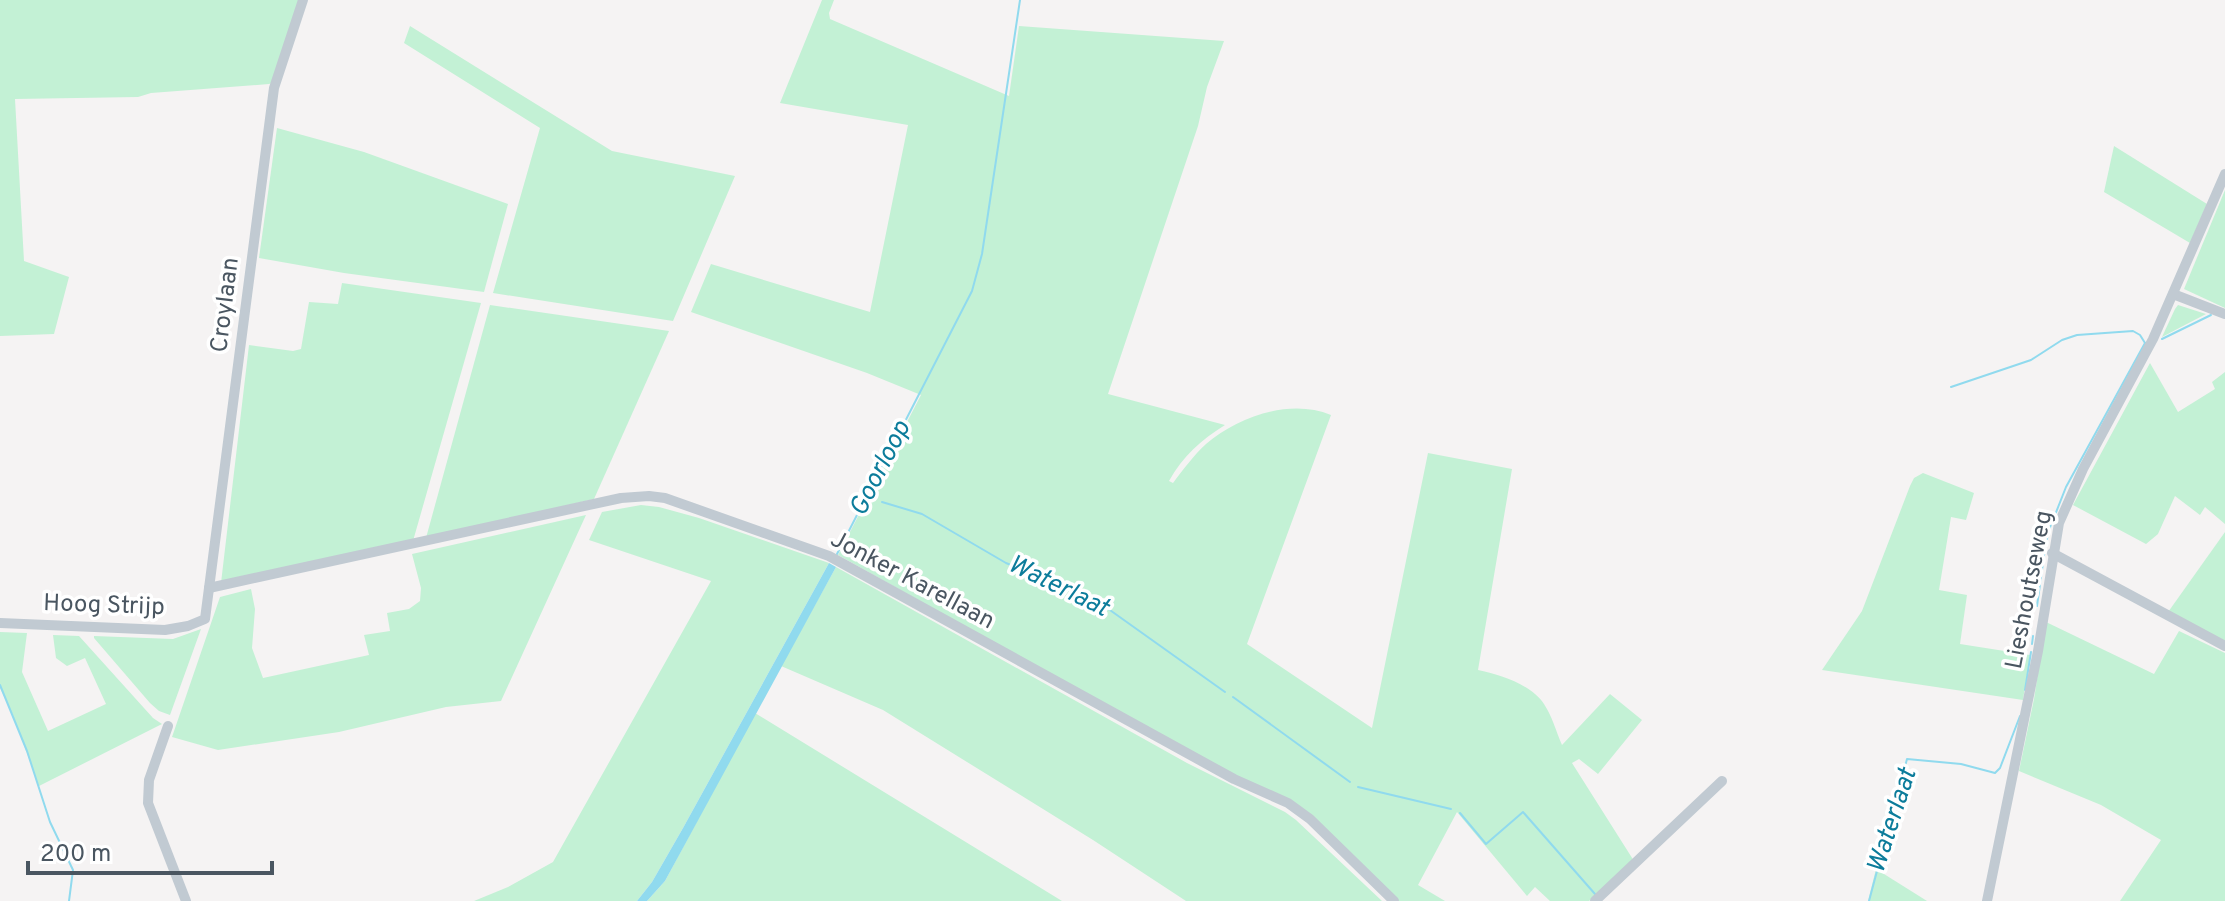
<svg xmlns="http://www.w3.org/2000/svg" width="2225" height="901" font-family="Overpass,sans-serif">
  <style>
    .green { fill: #c3f1d5 }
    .water { fill: #90daee }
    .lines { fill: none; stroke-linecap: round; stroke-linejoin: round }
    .stream { stroke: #90daee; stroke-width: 2 }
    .minor { stroke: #c1cad2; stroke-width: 10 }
    .labels { text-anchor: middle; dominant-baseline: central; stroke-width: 7; stroke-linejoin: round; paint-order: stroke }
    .street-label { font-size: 24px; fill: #4a5661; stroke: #fff }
    .water-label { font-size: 26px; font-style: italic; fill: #0c7c9b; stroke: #fff }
  </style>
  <rect width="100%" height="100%" fill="#f5f3f3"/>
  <g class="green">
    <polygon points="0,0 299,0 272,83 269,84 151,93 138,97 15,99 24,261 69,277 54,334 0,336"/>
    <path d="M822 0H834L829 13 830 19 1009 96 1019 26 1224 41 1207 87 1198 126 1108 394 1225 425C1201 440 1183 456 1169 481L1173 483C1183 470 1193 456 1206 444 1238 417 1290 398 1331 415L1247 644 1372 728 1428 453 1512 469 1478 670C1500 675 1531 684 1544 704 1552 716 1556 731 1562 745L1610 694 1642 720 1598 774 1579 759 1572 763 1634 861 1589 901H1550L1535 887 1527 896 1457 812 1418 885 1445 901H1398L1319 825 838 555 921 395 867 373 691 312 711 264 870 312 908 125 780 103Z"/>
    <polygon points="410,26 612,151 735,176 673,321 493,293 540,128 404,43"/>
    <polygon points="277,128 364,152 508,204 484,292 344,273 259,258"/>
    <polygon points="2114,146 2207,204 2190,243 2104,192"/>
    <polygon points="2225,190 2225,308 2184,289"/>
    <polygon points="342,283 481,303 413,541 221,583 249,345 293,351 301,349 309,302 338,304"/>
    <polygon points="490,305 669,331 594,499 426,538"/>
    <polygon points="2178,305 2206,314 2162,337 2175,309"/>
    <polygon points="2150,363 2178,412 2215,389 2212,382 2225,372 2225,524 2205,507 2200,515 2175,496 2158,534 2146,544 2073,505"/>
    <polygon points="1923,473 1974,493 1966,520 1951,517 1939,590 1967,595 1960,644 2030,655 2023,700 1822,670 1862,611 1910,486 1914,478"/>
    <polygon points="641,505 659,507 699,518 829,563 683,828 652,882 637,901 474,901 508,887 553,862 711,581 589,540 602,512"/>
    <polygon points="586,515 501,701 446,707 339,732 218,750 172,737 220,597 251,589 255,609 252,648 263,678 369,655 364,635 390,631 387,613 409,609 420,601 421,588 412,554"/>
    <polygon points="2225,532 2225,644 2166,615"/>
    <polygon points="836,567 1187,763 1285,812 1296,820 1382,901 1186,901 1093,840 883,710 781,666"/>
    <polygon points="2046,622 2154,674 2179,631 2225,653 2225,901 2120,901 2161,840 2101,805 2019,771 2034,699"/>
    <polygon points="201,629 170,715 159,711 150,703 94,638 94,636 173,639"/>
    <polygon points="0,632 27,633 22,672 48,731 106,704 85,658 67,666 56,658 53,635 79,636 153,718 162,724 39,786 13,715 0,688"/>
    <polygon points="755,713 1062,901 647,901 665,881"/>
    <polygon points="1876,869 1927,901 1868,901"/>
  </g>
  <polygon class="water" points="829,563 836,567 665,881 647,901 637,901 652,882 683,828"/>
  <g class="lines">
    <g class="stream">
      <polyline points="2162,339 2211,315"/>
      <polyline points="1951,387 2031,360 2062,340 2077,335 2133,331 2140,335 2145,343"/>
      <polyline points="882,502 922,514 1006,563 1093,598 1225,692"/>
      <polyline points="2055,515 2066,487 2145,343"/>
      <polyline points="2045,546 2051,524"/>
      <polyline points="837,554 972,291 982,254 1020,0"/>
      <polyline points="2037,606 2045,548"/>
      <polyline points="2032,644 2033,636"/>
      <polyline points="0,685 27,751 50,822 73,870 69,901"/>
      <polyline points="2025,690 2031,652"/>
      <polyline points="1233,697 1350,782"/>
      <polyline points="1358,787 1451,809"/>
      <polyline points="1460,813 1486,844 1523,812 1595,894"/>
      <polyline points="1869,901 1907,759 1961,764 1995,773 2000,768 2020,716"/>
    </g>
    <g class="minor">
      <polyline points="2173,294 2225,314"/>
      <polyline points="2052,553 2225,646"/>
      <polyline points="209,588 621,498 649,496 665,498 829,556 1234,779 1288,803 1310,819 1394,901"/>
      <polyline points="0,623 165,630 188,626 205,619 274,88 303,0"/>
      <polyline points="168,726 149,780 148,803 186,901"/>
      <polyline points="1595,901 1722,781"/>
      <polyline points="1987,901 2038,651 2059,523 2083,469 2153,339 2225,174"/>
    </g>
  </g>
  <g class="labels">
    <g class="street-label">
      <text transform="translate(226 305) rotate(-83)">Croylaan</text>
      <text transform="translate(912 581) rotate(28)">Jonker Karellaan</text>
      <text transform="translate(2030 590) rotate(-79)">Lieshoutseweg</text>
      <text transform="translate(104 606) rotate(2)">Hoog Strijp</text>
    </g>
    <g class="water-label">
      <text transform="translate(881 469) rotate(-63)">Goorloop</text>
      <text transform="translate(1058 587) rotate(26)">Waterlaat</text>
      <text transform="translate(1893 821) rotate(-72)">Waterlaat</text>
    </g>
  </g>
  <path d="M28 861v12h244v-12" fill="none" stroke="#4a5661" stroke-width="4"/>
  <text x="40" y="861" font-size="24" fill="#4a5661" stroke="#ffffff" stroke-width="6" paint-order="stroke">200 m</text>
</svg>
